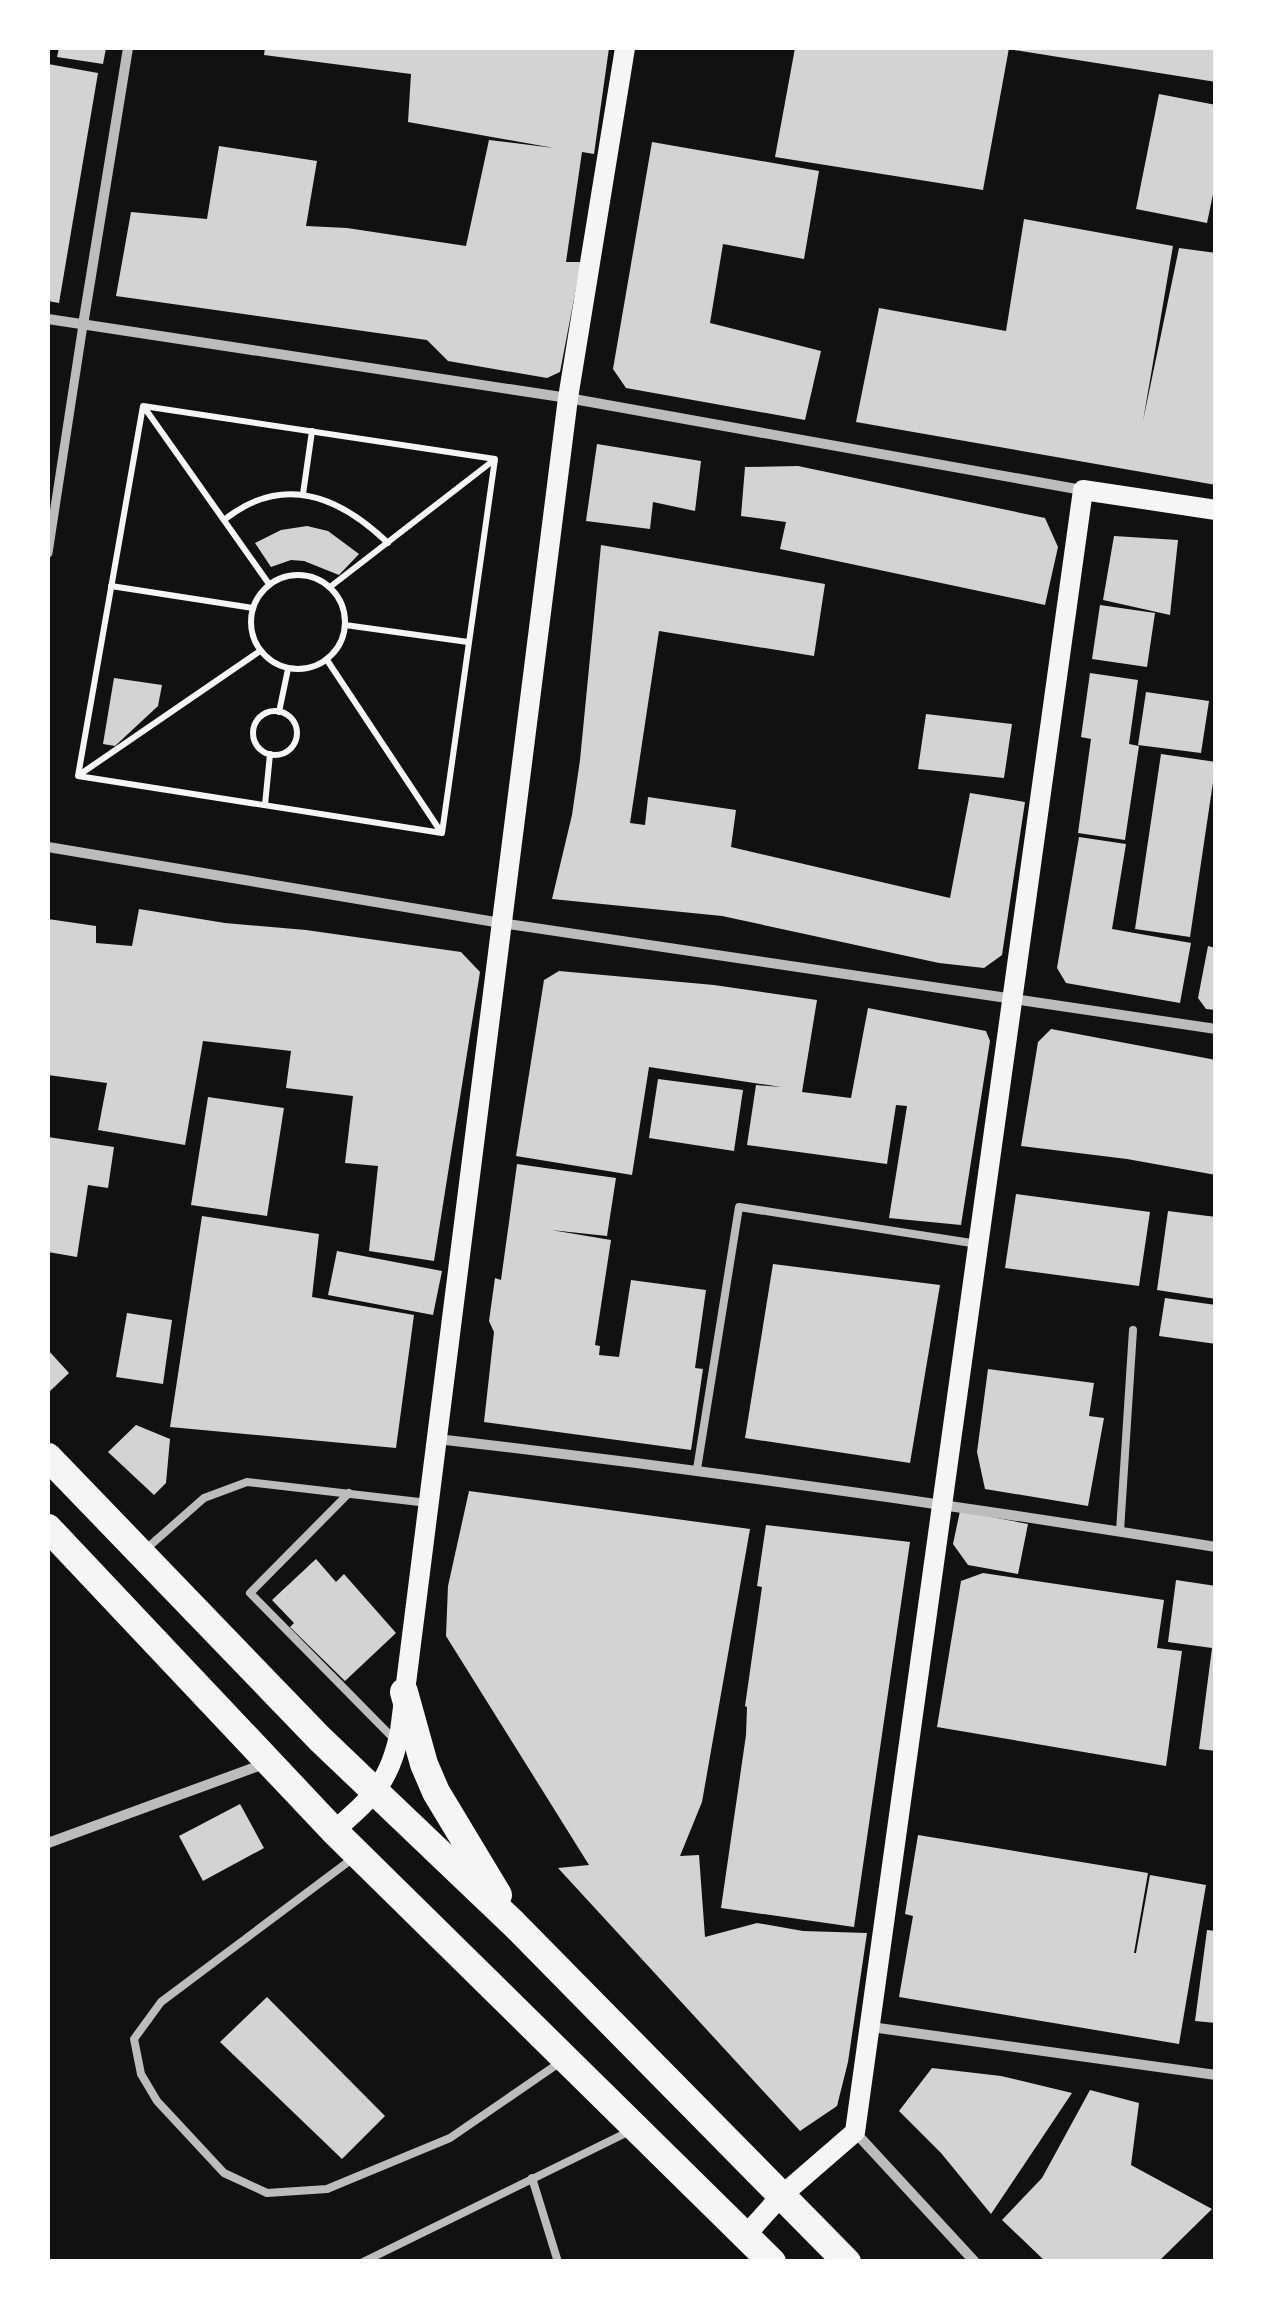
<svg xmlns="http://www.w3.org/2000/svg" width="1263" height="2309" font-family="'DM Sans',sans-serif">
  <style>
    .building { fill: #d3d3d3 }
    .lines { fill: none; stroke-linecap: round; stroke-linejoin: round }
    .path { stroke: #f5f5f5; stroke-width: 6 }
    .service { stroke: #bcbcbc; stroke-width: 8 }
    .pedestrian { stroke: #bcbcbc; stroke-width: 9 }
    .minor { stroke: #bcbcbc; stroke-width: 10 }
    .secondary { stroke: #f5f5f5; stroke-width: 20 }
    .trunk { stroke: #f5f5f5; stroke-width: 28 }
  </style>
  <rect width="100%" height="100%" fill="#111"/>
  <g class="building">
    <polygon points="59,48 106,48 103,64 57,57"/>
    <polygon points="265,48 609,48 594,154 582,152 566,262 581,262 560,372 547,378 448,361 427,340 116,296 131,212 207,219 219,146 317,161 306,226 347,228 466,246 489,140 554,148 408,122 411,74 264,55"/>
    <polygon points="795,48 1009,48 983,190 775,157"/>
    <polygon points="1014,48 1216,48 1216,82 1014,50"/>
    <polygon points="48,64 98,73 59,303 48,301"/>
    <polygon points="1159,94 1216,105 1216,180 1207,223 1136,209"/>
    <polygon points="652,142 819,171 804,259 723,244 710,323 821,351 805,420 626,388 613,369"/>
    <polygon points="1024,219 1173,246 1143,421 1179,248 1216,253 1216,485 856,422 879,308 1006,331"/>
    <polygon points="597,444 701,461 695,511 653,502 650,529 586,521"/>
    <polygon points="798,466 1045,518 1058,547 1045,605 780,549 786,522 741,516 745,467"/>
    <polygon points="307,526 328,531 359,554 339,575 304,561 291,560 271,567 255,543 281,530"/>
    <polygon points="1114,536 1178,540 1170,615 1103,600"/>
    <polygon points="601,545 825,584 814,656 659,631 630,823 645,825 648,797 736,810 731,847 950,898 970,793 1025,802 1002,955 984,968 939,963 722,916 552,899 572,815 580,760"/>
    <polygon points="1100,605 1155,613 1147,667 1092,659"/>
    <polygon points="1090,673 1138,680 1129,744 1139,746 1125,840 1078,833 1091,739 1081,737"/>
    <polygon points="114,678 162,685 158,706 115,746 103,744"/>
    <polygon points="1146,692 1209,701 1201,753 1138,745"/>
    <polygon points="926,714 1012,724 1004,778 918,769"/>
    <polygon points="1161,754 1216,762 1190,937 1135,929"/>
    <polygon points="1079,837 1126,844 1112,929 1191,943 1180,1003 1066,983 1057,968"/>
    <polygon points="139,909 225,923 306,930 461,952 480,972 434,1261 369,1251 378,1166 345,1163 353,1096 286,1088 291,1051 203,1041 185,1145 98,1130 107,1083 48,1075 48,919 96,926 96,943 132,946"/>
    <polygon points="1208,946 1216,948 1216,1010 1206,1009 1198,998"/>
    <polygon points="559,971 714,985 817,1000 802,1092 851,1098 868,1008 986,1031 990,1041 961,1225 889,1218 907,1106 896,1105 887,1164 747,1145 756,1085 781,1087 649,1067 632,1175 516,1156 544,980"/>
    <polygon points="1051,1029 1216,1060 1216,1175 1127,1159 1021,1146 1038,1042"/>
    <polygon points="658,1079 743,1090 734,1151 649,1138"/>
    <polygon points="208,1097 284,1108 267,1216 191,1205"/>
    <polygon points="48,1137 114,1147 108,1188 88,1185 77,1257 48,1252"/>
    <polygon points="517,1164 616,1178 607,1236 551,1230 611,1240 595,1345 600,1346 599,1355 619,1357 631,1280 706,1290 695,1368 703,1369 691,1450 484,1422 494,1332 489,1321 495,1278 501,1280"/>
    <polygon points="1016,1194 1150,1212 1139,1286 1005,1268"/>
    <polygon points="1168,1211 1216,1217 1216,1299 1157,1290"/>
    <polygon points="202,1216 319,1234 312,1297 414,1315 396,1448 170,1427"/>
    <polygon points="337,1251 442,1271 433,1315 328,1295"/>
    <polygon points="773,1264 940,1285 910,1463 745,1438"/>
    <polygon points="1165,1298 1216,1305 1216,1344 1159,1336"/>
    <polygon points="127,1313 172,1320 163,1384 116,1377"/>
    <polygon points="48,1350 69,1373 48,1393"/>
    <polygon points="988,1369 1094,1383 1089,1416 1104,1418 1088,1506 985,1489 977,1452"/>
    <polygon points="136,1425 170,1439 166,1483 154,1495 108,1452"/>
    <polygon points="469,1491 750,1529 702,1802 680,1856 699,1855 705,1937 757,1923 803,1931 867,1933 848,2062 837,2106 800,2131 558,1868 589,1865 446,1636 448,1586"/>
    <polygon points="960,1511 1028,1524 1018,1574 968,1565 953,1544"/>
    <polygon points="766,1525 910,1542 854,1927 721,1908 746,1735 747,1707 745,1706 762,1587 757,1586"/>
    <polygon points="316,1559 336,1582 344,1574 396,1633 345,1681 290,1627 294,1623 272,1600"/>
    <polygon points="983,1573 1164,1600 1157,1648 1182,1651 1166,1766 937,1727 961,1581"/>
    <polygon points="1176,1580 1216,1586 1216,1751 1199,1749 1212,1648 1168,1642"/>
    <polygon points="240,1804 264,1848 203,1881 179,1836"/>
    <polygon points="918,1835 1148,1873 1134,1953 1136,1953 1150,1875 1206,1885 1179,2044 899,1997 913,1916 905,1914"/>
    <polygon points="1207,1930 1216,1931 1216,2023 1195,2021"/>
    <polygon points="267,1997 385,2116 342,2159 220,2042"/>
    <polygon points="932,2068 1001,2076 1072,2093 991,2214 941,2153 899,2111"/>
    <polygon points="1090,2090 1139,2103 1131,2165 1212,2209 1158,2262 1046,2262 1002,2220 1042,2178"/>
  </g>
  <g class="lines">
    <g class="path">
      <polygon points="143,406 495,459 442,833 78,776"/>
      <polyline points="144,407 269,584"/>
      <polyline points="303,494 312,431"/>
      <path d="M224 520C283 473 339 496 388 543"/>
      <circle cx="298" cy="622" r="47"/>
      <polyline points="111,586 253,608"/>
      <polyline points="330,587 494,460"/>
      <polyline points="345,625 468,642"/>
      <polyline points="327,660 441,832"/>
      <circle cx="275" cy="733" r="22"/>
      <polyline points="279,712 288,669"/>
      <polyline points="79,775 260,651"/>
      <polyline points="265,805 270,754"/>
    </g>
    <g class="service">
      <polyline points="697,1469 739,1207 978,1244"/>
      <polyline points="349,1493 250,1593 394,1739"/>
      <polyline points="1120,1531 1133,1330"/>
      <polyline points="146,1549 204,1498 247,1482 428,1503"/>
      <polyline points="352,1859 161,2002 134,2039 141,2074 157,2101 224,2173 267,2193 327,2189 450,2138 562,2061"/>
      <polyline points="532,2178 558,2262"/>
      <polyline points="363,2262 630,2131"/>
    </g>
    <polyline class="pedestrian" points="48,553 83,325"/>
    <g class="minor">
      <polyline points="48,319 568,398 1082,490"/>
      <polyline points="83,325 128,48"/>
      <polyline points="48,847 501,923 1216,1029"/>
      <path d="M437 1439C698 1469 957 1505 1216 1547"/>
      <polyline points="48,1843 264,1764"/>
      <polyline points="871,2027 1216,2075"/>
      <polyline points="855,2132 975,2262"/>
    </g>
    <g class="secondary">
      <path d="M334 1831C372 1797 390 1783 400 1731L568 398 625 48"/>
      <polyline points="746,2235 780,2197 855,2132 1083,490 1216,510"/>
    </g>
    <g class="trunk">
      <polyline points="48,1457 320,1739 513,1923 847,2262"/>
      <polyline points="48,1528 334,1831 772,2262"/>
      <polyline points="404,1692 424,1764 436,1792 498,1895"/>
    </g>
  </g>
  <rect width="1263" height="2309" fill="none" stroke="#ffffff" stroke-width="100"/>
</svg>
